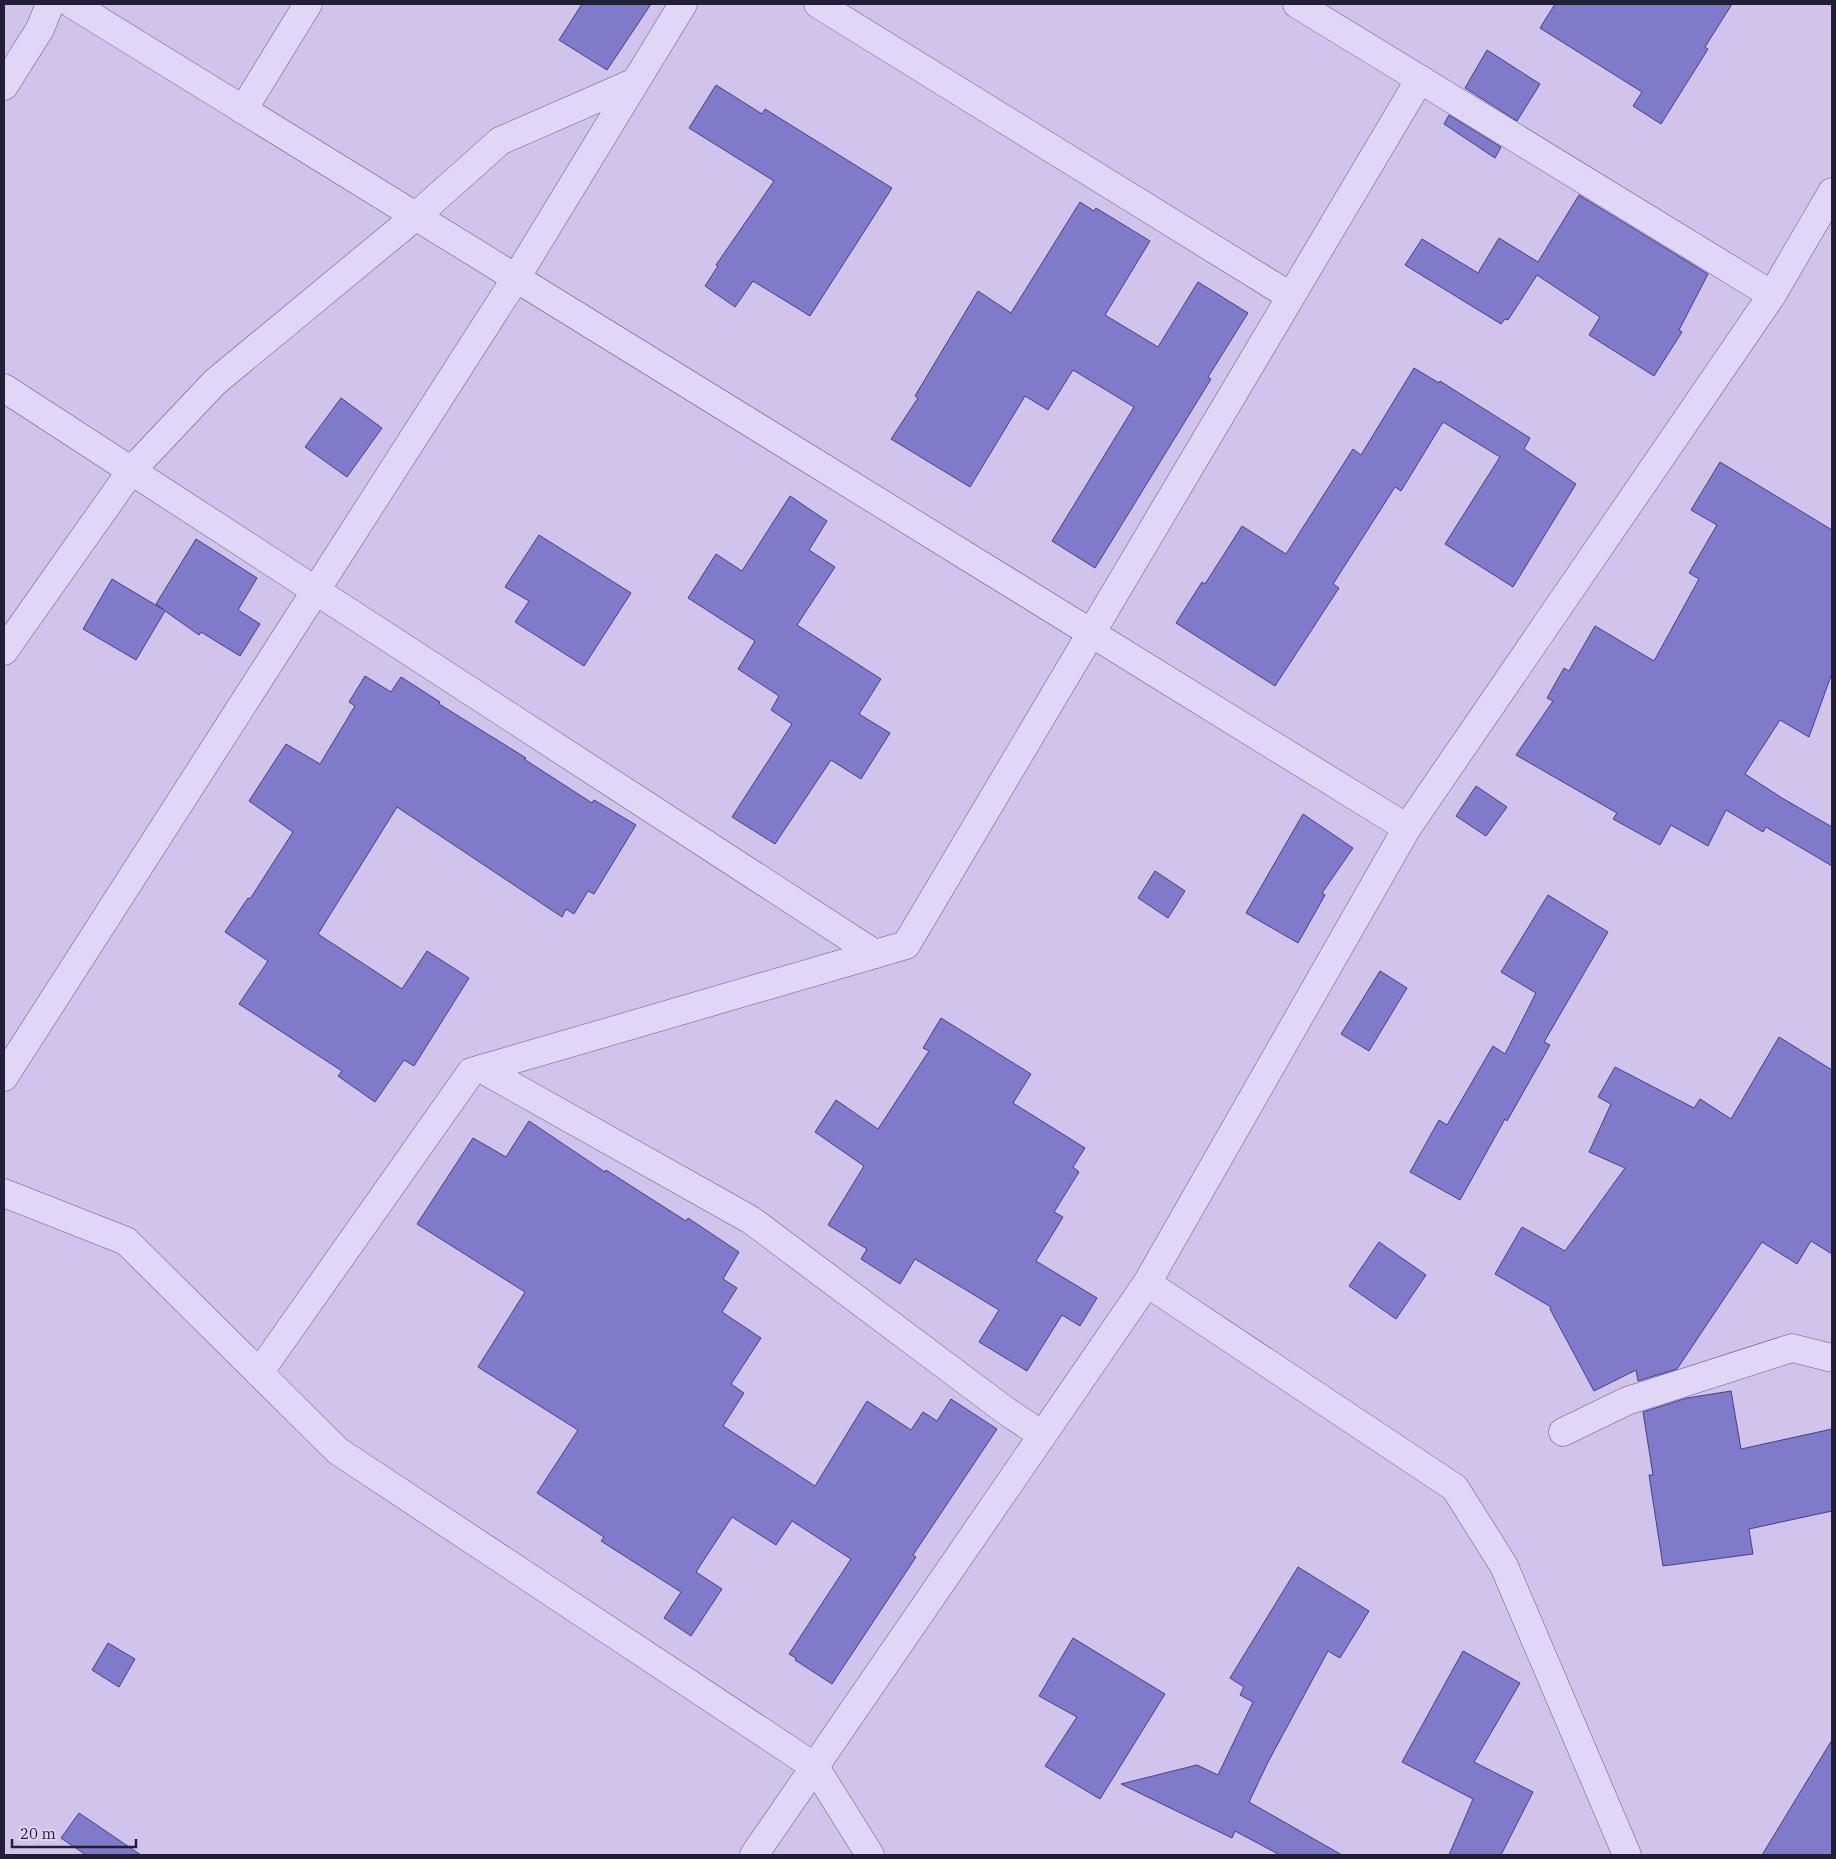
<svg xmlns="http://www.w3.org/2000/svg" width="1836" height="1859" font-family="'IBM Plex Serif',serif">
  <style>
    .building { fill: #7f7aca; stroke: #444185 }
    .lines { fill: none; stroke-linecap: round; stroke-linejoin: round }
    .minor-casing { stroke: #625a86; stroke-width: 29 }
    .minor { stroke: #e2d6f8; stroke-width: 28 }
  </style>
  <rect width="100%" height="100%" fill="#d2c3ed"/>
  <g class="building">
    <polygon points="582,4 651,4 607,70 559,40"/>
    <polygon points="1555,4 1732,4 1705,47 1708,49 1661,124 1633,106 1642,92 1540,28"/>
    <polygon points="1487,50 1540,84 1517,121 1465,88"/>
    <polygon points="716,85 762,114 765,109 892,188 810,316 753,281 735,307 705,286 718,266 716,265 774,181 689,128"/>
    <polygon points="1449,115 1501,147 1495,158 1444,124"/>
    <polygon points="1579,195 1708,274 1679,330 1682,332 1654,376 1589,335 1600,317 1537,275 1508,320 1505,319 1501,324 1405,265 1422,239 1478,273 1499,238 1538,262"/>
    <polygon points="1080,202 1094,211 1096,208 1150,241 1105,315 1158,347 1198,282 1248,313 1208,377 1211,379 1095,568 1052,541 1134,407 1073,370 1048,410 1025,396 970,487 891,439 918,398 915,396 978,291 1011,313"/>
    <polygon points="1414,368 1439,383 1440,381 1530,438 1524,449 1576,484 1513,587 1445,544 1500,457 1443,422 1401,491 1395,487 1333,584 1339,588 1275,686 1176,623 1202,582 1205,584 1242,526 1286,554 1353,449 1361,455"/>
    <polygon points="341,398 382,428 347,477 305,447"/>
    <polygon points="1720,462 1832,530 1832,673 1809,737 1780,720 1745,774 1782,798 1832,827 1832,866 1766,827 1763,832 1726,810 1708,846 1671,825 1660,845 1613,819 1617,813 1516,755 1553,701 1547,698 1564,668 1569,671 1595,626 1654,661 1699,579 1689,573 1717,525 1691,510"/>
    <polygon points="790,496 827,521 809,550 835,567 797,625 881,679 859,714 890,733 861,779 831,760 775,844 732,817 792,724 771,710 779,696 738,669 755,641 688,598 716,554 742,571"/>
    <polygon points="539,535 631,593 584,666 515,622 529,601 505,587"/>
    <polygon points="196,539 257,578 238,610 260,624 240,656 201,632 199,635 165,611 136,660 83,629 112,579 164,610 156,604"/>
    <polygon points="365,676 391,692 401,677 440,702 439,704 526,758 524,759 592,803 594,800 636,825 594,894 588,891 574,914 566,909 562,917 397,807 318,934 402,989 427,951 469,978 414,1066 404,1060 375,1102 338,1076 342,1071 239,1004 268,961 225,932 248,898 250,899 293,832 249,801 286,744 320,764 355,706 349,702"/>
    <polygon points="1476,786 1507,807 1486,836 1456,816"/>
    <polygon points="1303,814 1353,848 1322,893 1325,895 1298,943 1246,913"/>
    <polygon points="1155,871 1185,891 1168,918 1138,898"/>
    <polygon points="1548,895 1608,932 1544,1042 1550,1045 1507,1121 1505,1119 1460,1200 1410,1172 1439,1120 1447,1125 1493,1046 1505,1054 1536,993 1501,972"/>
    <polygon points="1380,971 1407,988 1369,1051 1341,1034"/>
    <polygon points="941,1018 1031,1074 1013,1103 1085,1148 1073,1167 1079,1172 1054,1212 1063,1217 1036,1261 1097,1298 1080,1326 1062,1315 1027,1371 979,1342 999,1310 915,1259 900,1284 861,1259 867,1249 828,1225 864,1166 815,1132 836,1100 878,1129 929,1051 923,1048"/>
    <polygon points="1779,1037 1832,1070 1832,1254 1811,1241 1797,1264 1762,1242 1677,1369 1638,1381 1636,1370 1594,1391 1550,1309 1551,1307 1495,1274 1522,1227 1565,1251 1625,1168 1589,1152 1611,1104 1598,1097 1615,1067 1694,1108 1700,1099 1731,1119"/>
    <polygon points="529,1121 605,1172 606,1170 686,1221 688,1218 739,1252 723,1279 737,1288 722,1312 761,1338 731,1384 744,1393 723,1426 815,1486 867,1401 911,1430 923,1412 937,1421 951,1399 997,1429 913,1555 916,1557 832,1684 795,1660 796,1658 789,1654 851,1559 792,1521 776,1545 732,1517 696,1572 722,1589 691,1636 664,1618 681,1592 601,1541 604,1537 537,1493 578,1430 478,1367 525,1292 417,1224 473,1138 506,1157"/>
    <polygon points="1379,1242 1426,1275 1396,1319 1349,1286"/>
    <polygon points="1731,1391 1741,1449 1832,1429 1832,1511 1749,1529 1753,1554 1663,1566 1649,1475 1653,1475 1643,1412 1687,1398"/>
    <polygon points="1298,1567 1369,1611 1340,1658 1328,1651 1268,1762 1249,1802 1342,1855 1280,1855 1235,1831 1232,1838 1121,1784 1197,1765 1218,1775 1253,1702 1240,1695 1244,1687 1230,1678"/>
    <polygon points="1073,1638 1165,1694 1100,1799 1045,1766 1077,1717 1039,1696"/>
    <polygon points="108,1643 135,1659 119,1687 92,1670"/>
    <polygon points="1463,1651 1520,1683 1474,1762 1533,1792 1501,1855 1449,1855 1473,1799 1402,1762"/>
    <polygon points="1832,1740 1832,1855 1762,1855"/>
    <polygon points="79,1813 141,1855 86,1855 61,1838"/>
  </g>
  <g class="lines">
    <g class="minor-casing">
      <g id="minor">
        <polyline points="72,4 1407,828"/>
        <polyline points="818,4 1290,296"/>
        <polyline points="1297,4 1772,295"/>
        <polyline points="4,86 40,29 50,4"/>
        <polyline points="243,110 308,4"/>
        <polyline points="4,388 875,954"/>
        <polyline points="4,651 131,471 215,382 416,216 500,141 635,82"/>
        <polyline points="482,1069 751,1220 1006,1411 1042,1435"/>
        <polyline points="4,1077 516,278 683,4"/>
        <polyline points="4,1193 126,1241 338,1451 815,1767 870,1855"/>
        <polyline points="1147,1283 1455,1488 1504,1566 1627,1855"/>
        <polyline points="259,1373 471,1072 906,945 1420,79"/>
        <polyline points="1563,1432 1627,1401 1792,1348 1832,1358"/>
        <polyline points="754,1855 1147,1283 1407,828 1772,295 1832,192"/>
      </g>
    </g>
    <use href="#minor" class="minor"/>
  </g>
  <rect width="1836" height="1859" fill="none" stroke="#211e37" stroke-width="10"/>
  <path d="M12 1839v8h124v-8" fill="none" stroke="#211e37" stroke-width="2.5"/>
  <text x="20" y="1839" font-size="15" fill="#211e37" stroke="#dfd2f4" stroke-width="4" paint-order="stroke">20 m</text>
</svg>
